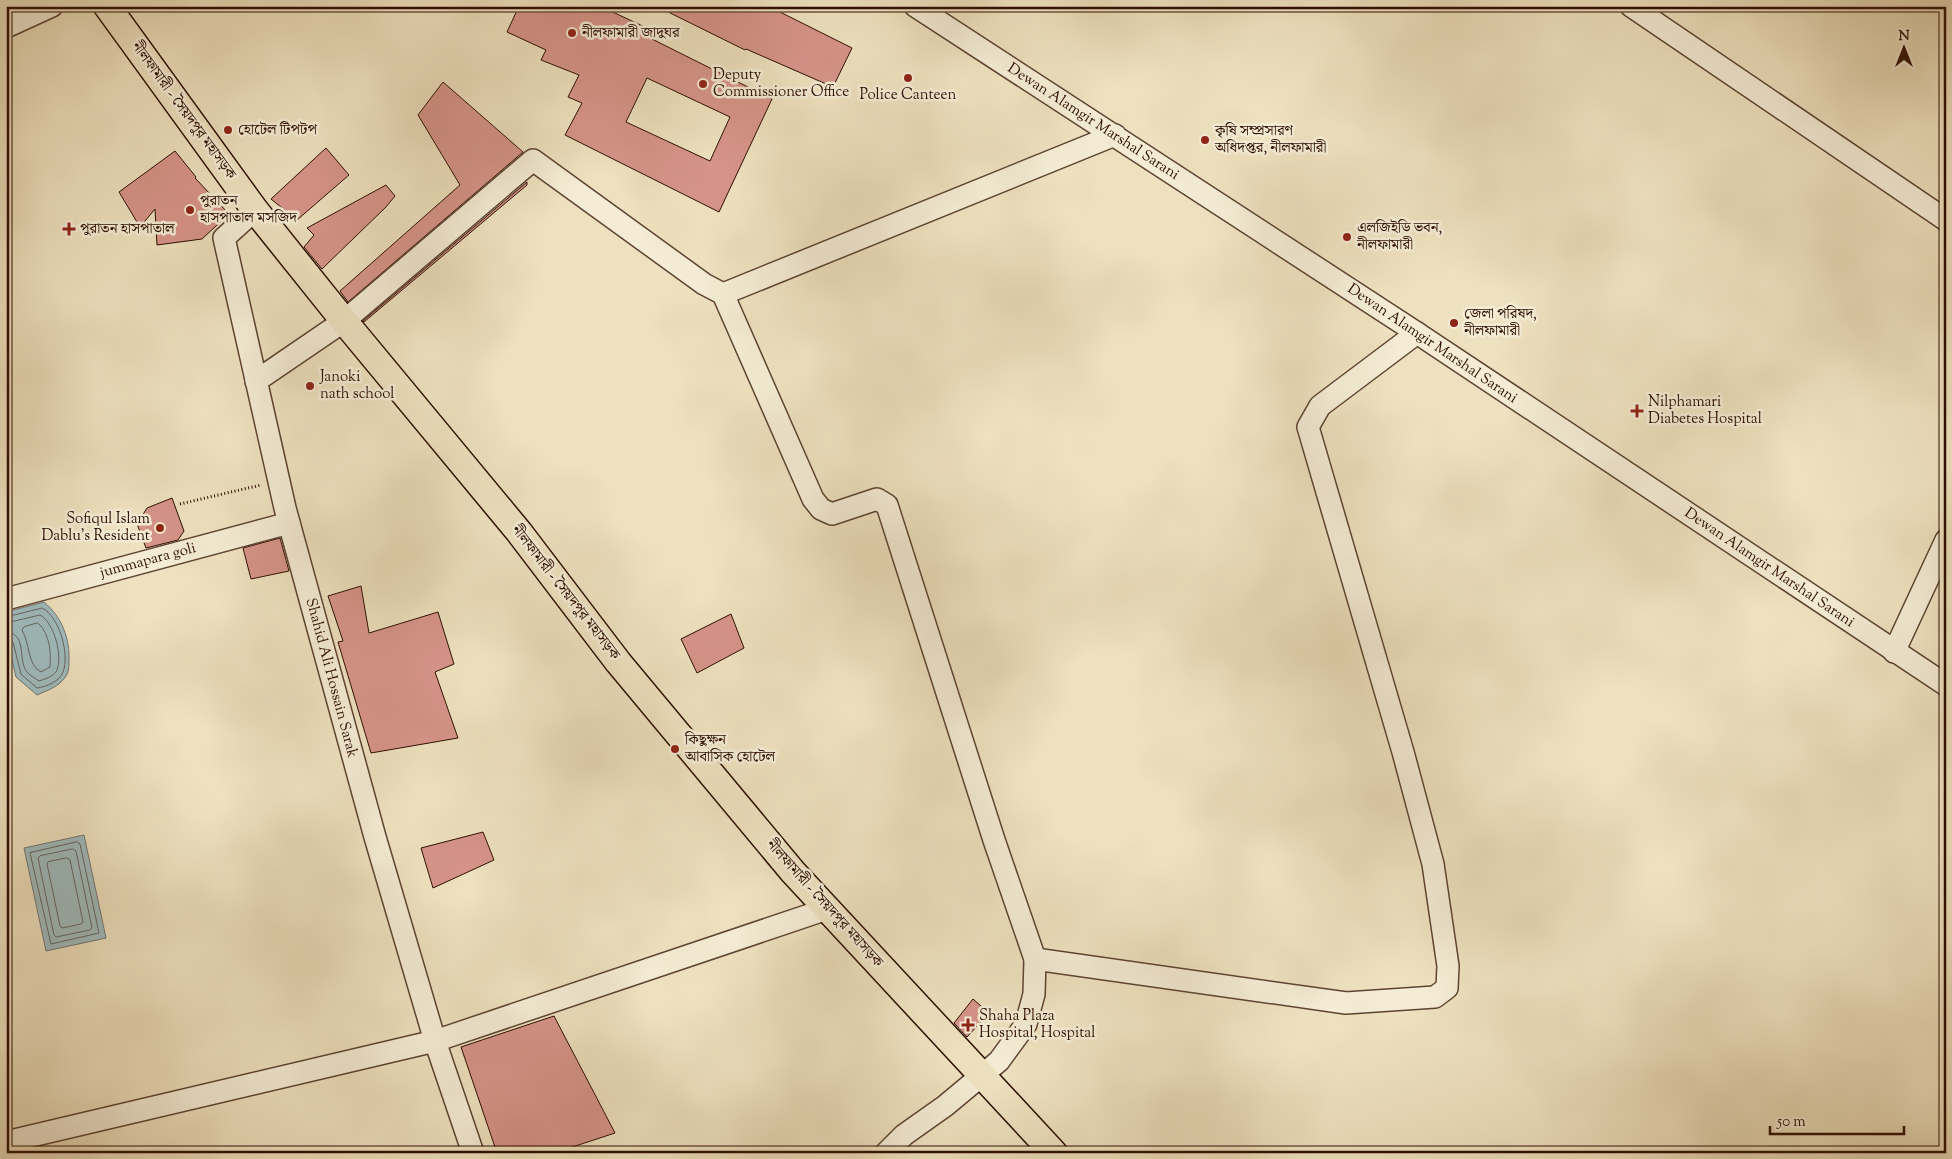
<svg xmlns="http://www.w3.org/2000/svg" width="1952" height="1159" font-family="'Sorts Mill Goudy','Noto Serif Bengali',serif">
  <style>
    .water { fill: #9fbbbd; stroke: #717673 }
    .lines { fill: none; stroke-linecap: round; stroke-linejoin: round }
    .shore { stroke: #666460; stroke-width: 1 }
    .building { fill: #d69489; stroke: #2d0e03; fill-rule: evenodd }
    .minor-casing { stroke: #5d4332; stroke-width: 24 }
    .major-casing { stroke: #2d0e03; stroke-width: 29 }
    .path { stroke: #2d0e03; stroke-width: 3; stroke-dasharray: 1 2.5; stroke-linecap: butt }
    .minor { stroke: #f4ecd5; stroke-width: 21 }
    .major { stroke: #eee1bf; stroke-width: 26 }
    .poi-dot { fill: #8f2418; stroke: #f4ecd5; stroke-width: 2 }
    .labels { text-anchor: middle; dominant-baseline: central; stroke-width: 5; stroke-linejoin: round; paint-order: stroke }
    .poi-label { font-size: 15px; fill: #2d0e03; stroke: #f4ecd5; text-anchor: start }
    .street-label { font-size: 15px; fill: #2d0e03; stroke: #f4ecd5 }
  </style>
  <rect width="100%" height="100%" fill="#eee1bf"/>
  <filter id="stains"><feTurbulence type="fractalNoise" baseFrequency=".004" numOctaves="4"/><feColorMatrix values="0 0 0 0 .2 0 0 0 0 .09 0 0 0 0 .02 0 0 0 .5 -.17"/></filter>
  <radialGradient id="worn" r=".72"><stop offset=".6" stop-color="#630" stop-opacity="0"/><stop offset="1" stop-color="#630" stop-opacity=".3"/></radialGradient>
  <g class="water">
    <path d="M44 602C62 617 70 639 69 661 69 666 69 672 66 676 59 687 48 690 37 695L16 677 6 634V612Z"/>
    <polygon points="84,835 106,938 46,951 24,848"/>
  </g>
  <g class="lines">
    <g class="shore">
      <path d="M6 617 42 608C59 616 70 654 63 672 60 681 46 687 37 688L21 674 13 642 10 639 6 638"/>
      <path d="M6 623 40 615C54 622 64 658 56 672 52 677 45 679 39 681 35 678 29 675 26 671 18 658 27 633 6 632"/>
      <path d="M38 623C50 634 51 652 50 667L41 672C27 665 30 643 22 630L24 627Z"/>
      <polygon points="77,842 80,844 99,933 51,944 30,853"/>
      <polygon points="73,849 76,851 92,928 90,930 56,937 54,935 38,858 40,856"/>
      <polygon points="67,858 70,860 83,922 81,924 62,928 60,926 47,864 48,862"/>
    </g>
  </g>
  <g class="building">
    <path d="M519 6H600L651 30 648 37 772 99 719 212 565 135 582 103 568 97 579 75 541 60 546 50 507 32ZM647 78 730 117 710 161 626 122Z"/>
    <polygon points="656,6 768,6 852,48 833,87 746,49 745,50"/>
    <polygon points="443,82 523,152 348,302 340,291 460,185 418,115"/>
    <polygon points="326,148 349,175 297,220 271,199"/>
    <polygon points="175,151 196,177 195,178 229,214 202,239 157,245 155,209 140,227 119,192"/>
    <polygon points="527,182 527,185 364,322 363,321"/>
    <polygon points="386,185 395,196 386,207 322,269 304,247 314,235 307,228"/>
    <polygon points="172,498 184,531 178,540 146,548 137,524 147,508"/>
    <polygon points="280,538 289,571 251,579 243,548"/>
    <polygon points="361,586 369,633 438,612 454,664 435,672 458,738 371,753 338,642 343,641 328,596"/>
    <polygon points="731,614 744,648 697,673 681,639"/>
    <polygon points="483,832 494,860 433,888 421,848"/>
    <polygon points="973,999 989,1013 967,1037 954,1023"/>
    <polygon points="554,1016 615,1133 554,1153 497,1153 461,1047"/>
  </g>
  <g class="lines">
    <g class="minor-casing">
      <g id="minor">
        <polyline points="915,6 1417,333 1946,685"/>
        <polyline points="1631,6 1946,220"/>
        <polyline points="6,27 52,6"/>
        <polyline points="255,210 224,238 285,508 375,837 435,1041 473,1153"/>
        <polyline points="723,294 1115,135"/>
        <polyline points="256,381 344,321 533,160 704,284 723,294 813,499 821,509 832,514 877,499 887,505 994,840 1035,959 1034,994 1026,1024 999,1061 945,1106 904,1135 886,1153"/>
        <polyline points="6,599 289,523"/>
        <polyline points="1894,652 1946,540"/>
        <polyline points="1035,959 1346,1003 1435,997 1447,988 1448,966 1433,864 1403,752 1308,427 1320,406 1417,333"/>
        <polyline points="6,1142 435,1041 827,909"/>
      </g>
    </g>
    <g class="major-casing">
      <polyline id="major" points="107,6 255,210 344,321 519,532 618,662 793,872 1054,1153"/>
    </g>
    <g class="path">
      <polyline points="180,504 261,485"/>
      <polyline points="6,643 7,647"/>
    </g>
    <use href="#minor" class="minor"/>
    <use href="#major" class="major"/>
  </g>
  <g class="poi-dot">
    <circle cx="572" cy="33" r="5"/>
    <circle cx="908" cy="78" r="5"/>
    <circle cx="703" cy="84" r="5"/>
    <circle cx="228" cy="130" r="5"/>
    <circle cx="1205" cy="140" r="5"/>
    <circle cx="190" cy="210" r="5"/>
    <path d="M66.5 221.5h5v5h5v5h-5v5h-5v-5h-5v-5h5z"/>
    <circle cx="1347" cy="237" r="5"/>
    <circle cx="1454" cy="323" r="5"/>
    <circle cx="310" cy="386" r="5"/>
    <path d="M1634.5 403.5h5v5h5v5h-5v5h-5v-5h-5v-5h5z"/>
    <circle cx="160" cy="528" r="5"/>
    <circle cx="675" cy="749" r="5"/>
    <path d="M965.5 1017.5h5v5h5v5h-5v5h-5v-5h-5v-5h5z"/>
  </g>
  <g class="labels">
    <g class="poi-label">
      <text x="582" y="33">নীলফামারী জাদুঘর</text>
      <text x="713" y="75">Deputy<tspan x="713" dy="17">Commissioner Office</tspan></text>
      <text x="908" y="95" text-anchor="middle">Police Canteen</text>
      <text x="238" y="130">হোটেল টিপটপ</text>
      <text x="1215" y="131">কৃষি সম্প্রসারণ<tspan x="1215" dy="17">অধিদপ্তর, নীলফামারী</tspan></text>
      <text x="200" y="201">পুরাতন<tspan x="200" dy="17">হাসপাতাল মসজিদ</tspan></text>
      <text x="1357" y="228">এলজিইডি ভবন,<tspan x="1357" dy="17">নীলফামারী</tspan></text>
      <text x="80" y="229">পুরাতন হাসপাতাল</text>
      <text x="1464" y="314">জেলা পরিষদ,<tspan x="1464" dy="17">নীলফামারী</tspan></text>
      <text x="320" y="377">Janoki<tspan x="320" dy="17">nath school</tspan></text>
      <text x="1648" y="402">Nilphamari<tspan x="1648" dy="17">Diabetes Hospital</tspan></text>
      <text x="150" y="519" text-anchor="end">Sofiqul Islam<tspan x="150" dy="17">Dablu's Resident</tspan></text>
      <text x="685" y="740">কিছুক্ষন<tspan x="685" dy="17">আবাসিক হোটেল</tspan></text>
      <text x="979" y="1016">Shaha Plaza<tspan x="979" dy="17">Hospital, Hospital</tspan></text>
    </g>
    <g class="street-label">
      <text transform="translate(183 111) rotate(54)">নীলফামারী - সৈয়দপুর মহাসড়ক</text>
      <text transform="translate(1093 122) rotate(33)">Dewan Alamgir Marshal Sarani</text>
      <text transform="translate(1432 344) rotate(34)">Dewan Alamgir Marshal Sarani</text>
      <text transform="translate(148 561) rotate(-15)">jummapara goli</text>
      <text transform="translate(1769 568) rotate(34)">Dewan Alamgir Marshal Sarani</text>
      <text transform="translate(565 593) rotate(52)">নীলফামারী - সৈয়দপুর মহাসড়ক</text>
      <text transform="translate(331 678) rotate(75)">Shahid Ali Hossain Sarak</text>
      <text transform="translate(824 904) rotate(48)">নীলফামারী - সৈয়দপুর মহাসড়ক</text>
    </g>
  </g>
  <rect width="1952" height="1159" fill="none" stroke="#eee1bf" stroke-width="25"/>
  <rect x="8" y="8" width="1937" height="1144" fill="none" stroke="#2d0e03" stroke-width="2.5"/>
  <rect x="12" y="12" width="1927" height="1134" fill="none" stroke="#2d0e03"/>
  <g transform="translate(1904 48)" stroke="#f4ecd5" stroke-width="4" paint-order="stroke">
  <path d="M0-4L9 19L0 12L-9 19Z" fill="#2d0e03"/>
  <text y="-8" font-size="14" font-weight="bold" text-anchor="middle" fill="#2d0e03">N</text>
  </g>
  <path d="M1770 1126v8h134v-8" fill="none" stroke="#2d0e03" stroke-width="2.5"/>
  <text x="1777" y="1126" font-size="15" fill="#2d0e03" stroke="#f4ecd5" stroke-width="4" paint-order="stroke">50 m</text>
  <rect width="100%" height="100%" filter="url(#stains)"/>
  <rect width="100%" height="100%" fill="url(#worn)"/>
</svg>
